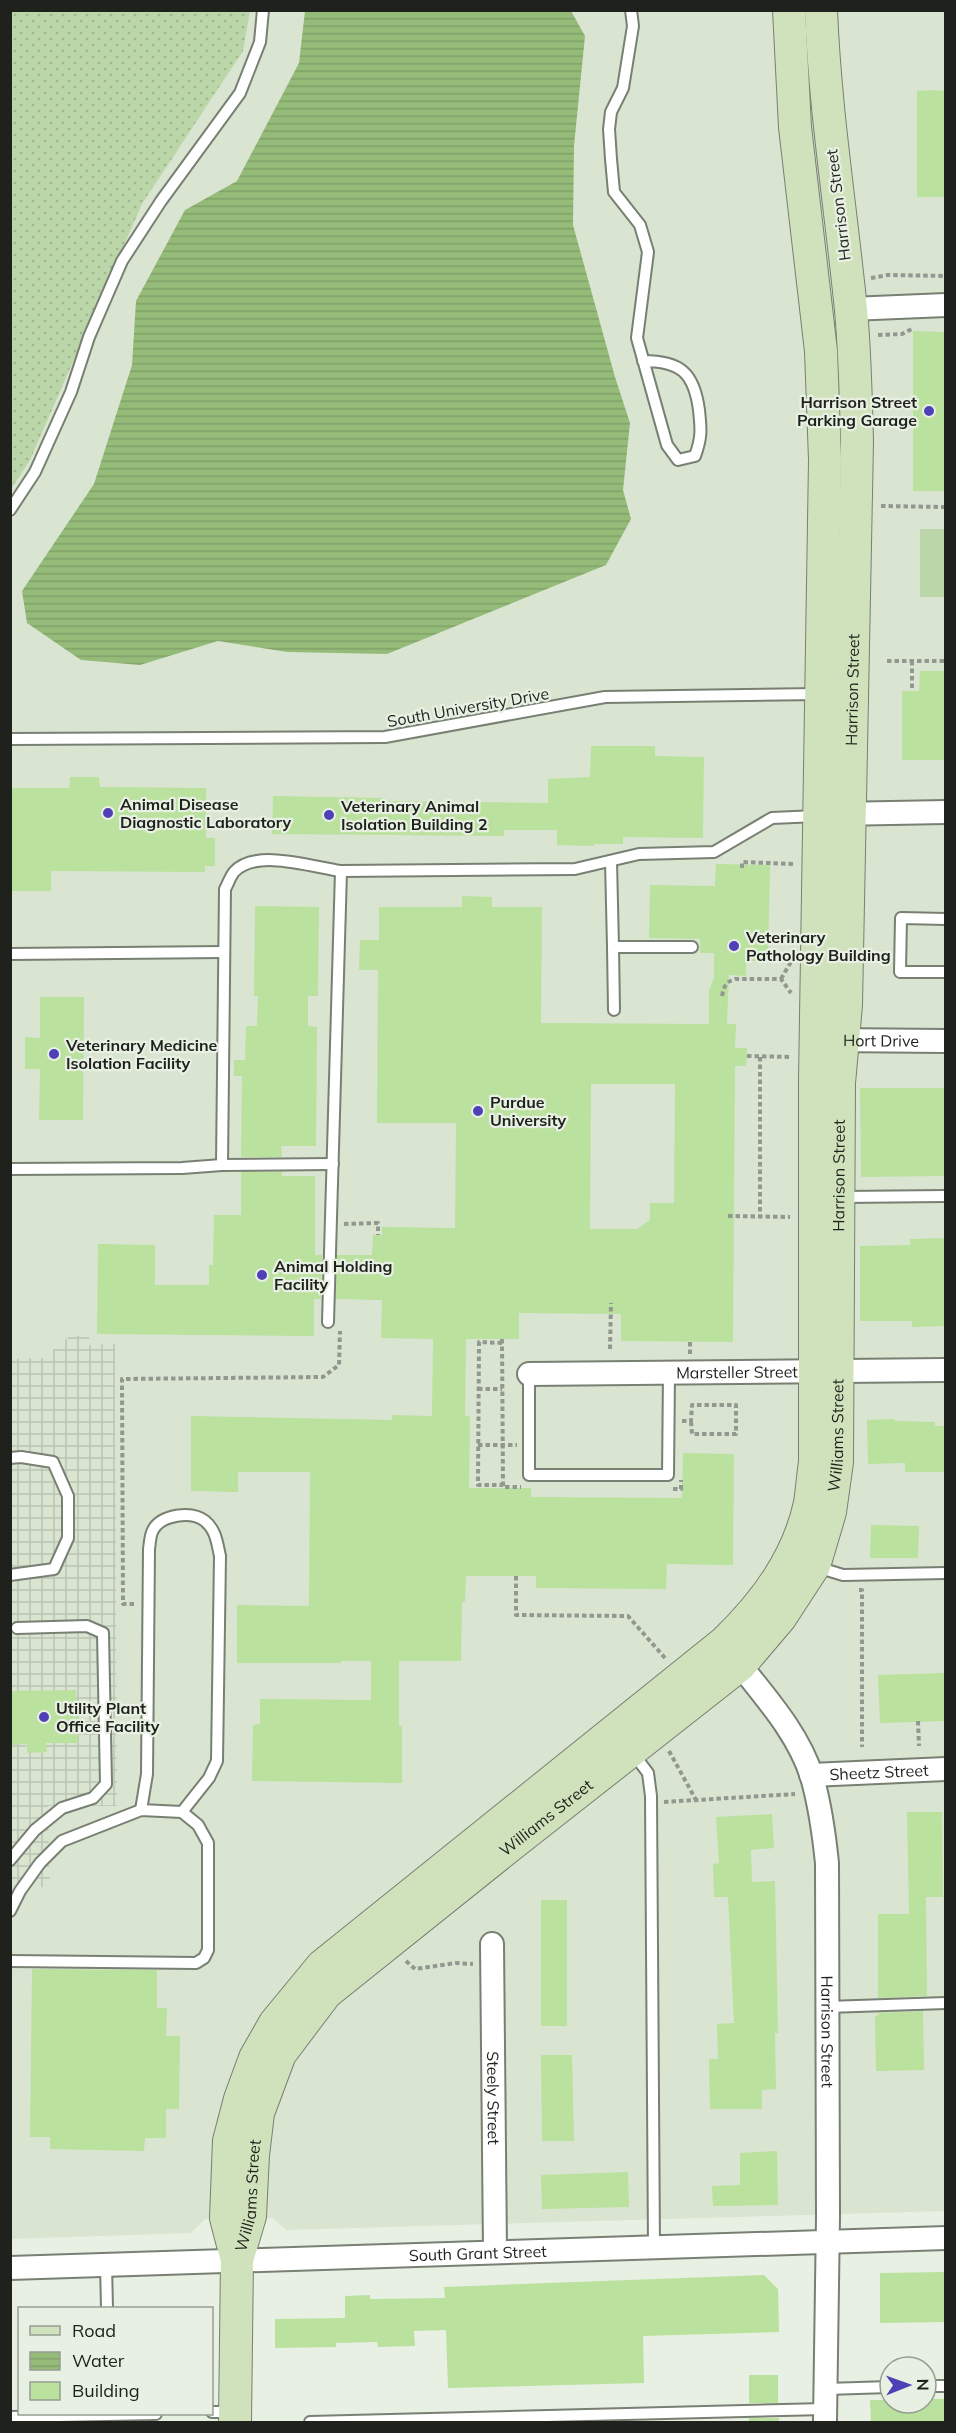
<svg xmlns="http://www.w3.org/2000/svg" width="956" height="2433" font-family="Mulish,sans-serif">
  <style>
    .built { fill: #d9e5d1 }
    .industrial { fill: url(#industrial-grid) }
    .grass { fill: url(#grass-dots) }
    .park { fill: #bbd6a8 }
    .water { fill: url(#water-rules) }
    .building { fill: #bae19d; fill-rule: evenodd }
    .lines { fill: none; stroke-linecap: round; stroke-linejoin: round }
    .lane-casing { stroke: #787f73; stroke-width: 14 }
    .street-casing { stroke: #787f73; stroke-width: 26 }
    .secondary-casing { stroke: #787f73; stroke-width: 34 }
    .path { stroke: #92988f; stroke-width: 4; stroke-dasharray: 4.5 3; stroke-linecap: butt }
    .lane { stroke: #fff; stroke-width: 10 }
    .street { stroke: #fff; stroke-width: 22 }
    .secondary { stroke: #d0e2bb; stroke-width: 32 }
    .poi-dot { fill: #4f40b8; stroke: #e8f0e3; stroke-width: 2 }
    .labels { text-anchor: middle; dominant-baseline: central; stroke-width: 4.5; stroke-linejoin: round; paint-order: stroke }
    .street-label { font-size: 16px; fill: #1e211c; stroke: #e8f0e3 }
    .poi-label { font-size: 16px; font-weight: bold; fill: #1e211c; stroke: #e8f0e3; text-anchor: start }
  </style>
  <defs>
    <pattern id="industrial-grid" width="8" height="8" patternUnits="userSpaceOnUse" patternTransform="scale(1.5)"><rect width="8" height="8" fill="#d9e5d1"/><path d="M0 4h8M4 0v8" fill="none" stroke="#bac4b3"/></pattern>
    <pattern id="grass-dots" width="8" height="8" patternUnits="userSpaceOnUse" patternTransform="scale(1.5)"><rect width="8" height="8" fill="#bbd6a8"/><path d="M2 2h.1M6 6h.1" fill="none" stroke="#a0b790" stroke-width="1.8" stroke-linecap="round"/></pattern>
    <pattern id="water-rules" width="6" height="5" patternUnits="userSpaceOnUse" patternTransform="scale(1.5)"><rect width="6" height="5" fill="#95bb79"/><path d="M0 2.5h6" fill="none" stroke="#80a068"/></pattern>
  </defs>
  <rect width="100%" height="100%" fill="#e8f0e3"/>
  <polygon class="built" points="10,11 945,11 945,2211 286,2230 273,2218 205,2219 191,2233 11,2239"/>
  <polygon class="industrial" points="89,1335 89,1345 115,1344 117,1806 48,1806 50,1887 11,1888 10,1359 44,1358 70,1336"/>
  <polygon class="grass" points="11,11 250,11 243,51 142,204 30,460 11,489"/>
  <rect class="park" x="920" y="529" width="25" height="68"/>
  <polygon class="water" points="305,11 571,11 585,36 574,146 573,225 615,377 630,423 623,490 631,519 606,565 387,654 287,652 218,641 140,665 81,660 27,623 22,591 94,484 132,365 136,301 185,210 237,181 299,63"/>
  <g class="building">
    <polygon points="932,90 945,91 945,197 917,197 917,91"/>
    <polygon points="913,331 945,332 945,491 913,491"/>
    <polygon points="920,671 945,671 945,760 902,760 902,691 919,691"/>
    <polygon points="591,746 655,746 655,756 704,757 703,838 623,837 623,844 594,844 594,846 557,845 557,830 504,830 504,836 272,834 273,796 385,798 385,801 548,803 548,779 590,777"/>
    <polygon points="70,777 99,777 100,787 206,788 206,838 215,838 215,866 205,866 205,872 51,871 51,891 10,891 10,788 69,788"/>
    <path d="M716 864 770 865 768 961H746V976L729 975 727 1024H736L735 1048H747V1056L746 1066H735L733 1342 621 1341V1314L519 1313V1339H466L465 1416H470L469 1488H531V1497L682 1498 683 1453 734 1454 733 1565 667 1564 666 1589 536 1588V1576H466L465 1602H462L461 1661H399V1726H402V1783L252 1781 253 1725 260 1724V1699L371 1700V1661H341V1663H237V1605L309 1606 310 1472H238V1492L191 1491V1416L392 1420V1415L432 1416 433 1339 381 1338 382 1300 336 1299 337 1255H372L373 1235H382V1227L455 1228 456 1123H377L378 970H359L360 940H379V907H462V896L492 897V907H542L541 1023 709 1024V991L714 978V953H700V939L649 938 650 885 715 886ZM591 1084H675L674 1203H650V1220L637 1229H590Z"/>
    <polygon points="255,906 319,907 318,996 308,996 308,1026 317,1027 316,1146 281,1146 282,1157 241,1157 242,1076 234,1076 234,1060 245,1060 246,1026 257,1026 258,996 254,996"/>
    <polygon points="40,997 84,997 83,1120 39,1120 40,1069 25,1069 25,1037 40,1038"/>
    <polygon points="860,1088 945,1088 945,1176 861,1177"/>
    <polygon points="241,1172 282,1172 282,1176 315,1176 315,1255 322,1255 321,1299 314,1299 314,1336 97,1334 98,1244 155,1245 155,1285 209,1285 209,1265 213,1265 214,1215 241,1215"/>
    <polygon points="945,1238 945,1326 912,1327 912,1321 860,1321 860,1246 910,1245 910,1239"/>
    <polygon points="895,1419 895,1421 935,1422 935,1426 945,1426 945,1472 905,1472 905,1463 868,1464 867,1420"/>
    <polygon points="871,1525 919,1526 918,1558 870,1558"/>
    <polygon points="945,1673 945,1721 880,1723 878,1675"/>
    <polygon points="76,1690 78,1743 46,1743 47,1752 27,1753 27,1744 10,1745 10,1691"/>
    <polygon points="907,1812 942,1812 943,1897 926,1897 927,1996 878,1998 878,1914 909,1914"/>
    <polygon points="772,1814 774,1848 751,1850 752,1882 775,1881 778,2033 775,2033 776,2089 762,2090 762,2109 710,2109 709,2059 718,2059 717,2024 734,2023 728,1897 714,1897 713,1864 719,1863 716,1817"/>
    <rect x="541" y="1900" width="26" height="126"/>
    <polygon points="32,1969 157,1970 157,2008 167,2008 166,2036 180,2036 179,2109 166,2109 166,2138 145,2138 144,2151 50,2149 50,2137 30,2137"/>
    <polygon points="923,2011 924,2070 876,2071 875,2016 879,2015 878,2013"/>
    <polygon points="541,2055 572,2055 574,2141 542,2141"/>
    <polygon points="777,2151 778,2205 713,2206 712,2186 740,2185 740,2153"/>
    <polygon points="628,2172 629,2207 542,2209 541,2175"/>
    <polygon points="945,2272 945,2322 880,2323 880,2273"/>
    <polygon points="764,2275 778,2289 779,2332 643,2336 644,2383 448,2388 446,2330 414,2331 415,2346 378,2347 377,2342 336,2343 336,2347 275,2348 275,2319 345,2318 345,2296 370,2295 370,2299 445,2298 444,2287"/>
    <rect x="749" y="2375" width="29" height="28"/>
    <polygon points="926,2399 945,2399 945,2422 871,2422 870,2400 890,2400 890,2403 926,2403"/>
    <rect x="749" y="2418" width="30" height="4"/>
  </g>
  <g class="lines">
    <g class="lane-casing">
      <g id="lane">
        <path d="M631 10 633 26 623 88 611 112 609 129 611 159 614 192 640 225 648 252 637 338 667 445 678 460 695 456C702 437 701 429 699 410 694 373 681 361 643 361"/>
        <polyline points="10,510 35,472 71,392 89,337 122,261 161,201 240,93 260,42 263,10"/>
        <polyline points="10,739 385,737 605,697 819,694"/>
        <polyline points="611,861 613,947 692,947"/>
        <polyline points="946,919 901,918 900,972 946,972"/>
        <polyline points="613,947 614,1010"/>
        <polyline points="10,954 224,952"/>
        <path d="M333 1164 222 1165 225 889C228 884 230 877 234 872 255 848 313 867 341 871"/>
        <polyline points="10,1169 182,1168 222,1165"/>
        <polyline points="842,1197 946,1196"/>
        <polyline points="328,1322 341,871 575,869 639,854 714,852 772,818 817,816"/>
        <polyline points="529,1374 529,1475 668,1475 669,1373"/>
        <polyline points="10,1458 21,1457 53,1462 68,1496 68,1538 54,1569 10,1575"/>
        <polyline points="817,1567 843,1575 946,1573"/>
        <polyline points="632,1752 648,1773 651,1796 654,2247"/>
        <path d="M141 1810 147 1774 149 1549C150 1543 150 1535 153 1530 161 1515 191 1510 205 1521 216 1530 217 1543 220 1556L217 1761 209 1778 182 1812"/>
        <polyline points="10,1860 35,1830 62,1808 93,1798 106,1784 103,1633 87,1626 17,1628"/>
        <polyline points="10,1911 20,1891 40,1863 62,1841 141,1810 182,1812 198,1825 208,1843 208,1950 204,1958 196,1963 10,1961"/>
        <polyline points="827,2007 946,2003"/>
        <polyline points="106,2265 107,2308"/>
        <polyline points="926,2386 946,2386"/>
        <polyline points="826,2389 890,2387"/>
        <polyline points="212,2412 232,2412"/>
        <polyline points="10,2417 156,2414"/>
        <polyline points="310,2422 825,2409"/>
      </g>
    </g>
    <g class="street-casing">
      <g id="street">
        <polyline points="850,309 946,305"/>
        <polyline points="836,814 946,812"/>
        <path id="s1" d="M830 1040 946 1041"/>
        <path id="s2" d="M529 1374 946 1370"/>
        <path id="s3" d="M740 1665C767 1699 799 1735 812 1777 820 1805 824 1834 827 1863L828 2217 825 2422"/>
        <path id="s4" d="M811 1775 946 1769"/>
        <path id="s5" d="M492 1944 495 2252"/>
        <path id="s6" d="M10 2268 946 2238"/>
      </g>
    </g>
    <g class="secondary-casing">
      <g id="secondary">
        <path id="s7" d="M237 2260 250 2216 253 2155 258 2113 280 2054 326 1993 507 1848 740 1665 780 1618 814 1566 830 1512 837 1462 839 1083 846 1005 857 442C856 398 855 354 851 310 841 210 825 111 821 10"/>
        <path d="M235 2422 237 2260 226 2218 229 2141 240 2099 255 2058 275 2023 322 1966 725 1642C765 1603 798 1559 810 1503 812 1490 813 1475 815 1462V1079L825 460 821 351 795 127 789 10"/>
      </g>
    </g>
    <g class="path">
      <polyline points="871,278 888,275 946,276"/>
      <polyline points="878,335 902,334 914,328"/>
      <polyline points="881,506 946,507"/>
      <polyline points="887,661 946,661"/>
      <polyline points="912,661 912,691"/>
      <polyline points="742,868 742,862 794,864"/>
      <polyline points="781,979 792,960"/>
      <path d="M722 996C724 986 726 982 735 979H781L791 993"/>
      <polyline points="747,1056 791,1057"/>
      <polyline points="760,1057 760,1217"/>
      <polyline points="728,1216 790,1217"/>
      <polyline points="344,1224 378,1223 378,1235"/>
      <polyline points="502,1339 503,1487 521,1487"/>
      <polyline points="502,1343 479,1342 478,1485 503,1485"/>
      <polyline points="610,1349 611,1303"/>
      <polyline points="690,1354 690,1342"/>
      <polyline points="478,1389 502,1389"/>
      <polyline points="682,1421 691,1421 692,1405 736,1405 736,1434 692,1434 691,1421"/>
      <polyline points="478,1445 517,1445"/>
      <polyline points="673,1489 681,1489 681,1480"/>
      <polyline points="516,1576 516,1615 628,1616 665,1658"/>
      <polyline points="859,1590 862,1590 862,1747"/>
      <polyline points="134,1604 123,1604 122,1379 323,1377 339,1365 340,1331"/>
      <polyline points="918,1721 919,1746"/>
      <polyline points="669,1751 696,1800"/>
      <polyline points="664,1802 795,1794"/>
      <polyline points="406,1961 415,1969 456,1963 473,1964"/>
    </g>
    <use href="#lane" class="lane"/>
    <use href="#street" class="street"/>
    <use href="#secondary" class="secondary"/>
  </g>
  <g class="poi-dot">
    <circle cx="929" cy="411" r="6"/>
    <circle cx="108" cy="813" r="6"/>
    <circle cx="329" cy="815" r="6"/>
    <circle cx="734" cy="946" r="6"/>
    <circle cx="54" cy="1054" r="6"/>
    <circle cx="478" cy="1111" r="6"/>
    <circle cx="262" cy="1275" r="6"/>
    <circle cx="44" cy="1717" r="6"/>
  </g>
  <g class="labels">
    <g class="street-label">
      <text transform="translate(838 205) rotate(-97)">Harrison Street</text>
      <text stroke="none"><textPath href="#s7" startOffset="1820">Harrison Street</textPath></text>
      <text transform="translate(468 707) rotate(-10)">South University Drive</text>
      <text stroke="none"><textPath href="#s1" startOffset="51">Hort Drive</textPath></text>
      <text stroke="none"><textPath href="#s7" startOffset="1334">Harrison Street</textPath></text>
      <text stroke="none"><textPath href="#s2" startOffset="208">Marsteller Street</textPath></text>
      <text stroke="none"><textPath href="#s7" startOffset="1074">Williams Street</textPath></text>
      <text stroke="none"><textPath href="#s4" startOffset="68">Sheetz Street</textPath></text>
      <text stroke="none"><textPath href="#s7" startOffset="570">Williams Street</textPath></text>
      <text stroke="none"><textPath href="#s3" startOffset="390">Harrison Street</textPath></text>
      <text stroke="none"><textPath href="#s5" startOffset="154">Steely Street</textPath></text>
      <text stroke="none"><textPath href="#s7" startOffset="66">Williams Street</textPath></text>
      <text stroke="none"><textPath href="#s6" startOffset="468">South Grant Street</textPath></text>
    </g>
    <g class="poi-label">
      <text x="917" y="402" text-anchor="end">Harrison Street<tspan x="917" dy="18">Parking Garage</tspan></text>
      <text x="120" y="804">Animal Disease<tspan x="120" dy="18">Diagnostic Laboratory</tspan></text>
      <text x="341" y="806">Veterinary Animal<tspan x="341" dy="18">Isolation Building 2</tspan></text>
      <text x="746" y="937">Veterinary<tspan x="746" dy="18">Pathology Building</tspan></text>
      <text x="66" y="1045">Veterinary Medicine<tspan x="66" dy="18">Isolation Facility</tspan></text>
      <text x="490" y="1102">Purdue<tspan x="490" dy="18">University</tspan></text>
      <text x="274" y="1266">Animal Holding<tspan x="274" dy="18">Facility</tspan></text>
      <text x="56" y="1708">Utility Plant<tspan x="56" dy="18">Office Facility</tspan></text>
    </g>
  </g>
  <rect width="956" height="2433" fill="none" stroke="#1e211c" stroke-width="24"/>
  <rect x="18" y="2307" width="195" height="108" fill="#e8f0e3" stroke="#979d93" stroke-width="1.5"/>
  <rect x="30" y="2326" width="30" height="9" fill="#d0e2bb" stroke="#979d93" stroke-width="1.5"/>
  <text x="72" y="2337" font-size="18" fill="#1e211c">Road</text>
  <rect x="30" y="2352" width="30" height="18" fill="url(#water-rules)" stroke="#979d93" stroke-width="1.5"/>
  <text x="72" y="2367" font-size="18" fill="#1e211c">Water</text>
  <rect x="30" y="2382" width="30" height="18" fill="#bae19d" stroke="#979d93" stroke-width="1.5"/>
  <text x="72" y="2397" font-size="18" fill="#1e211c">Building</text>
  <g transform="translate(908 2385) rotate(89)"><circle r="28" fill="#e8f0e3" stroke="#979d93" stroke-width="1.5"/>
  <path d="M0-4.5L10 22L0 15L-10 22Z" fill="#4f40b8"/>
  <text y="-9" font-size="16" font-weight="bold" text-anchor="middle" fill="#1e211c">N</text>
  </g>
</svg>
